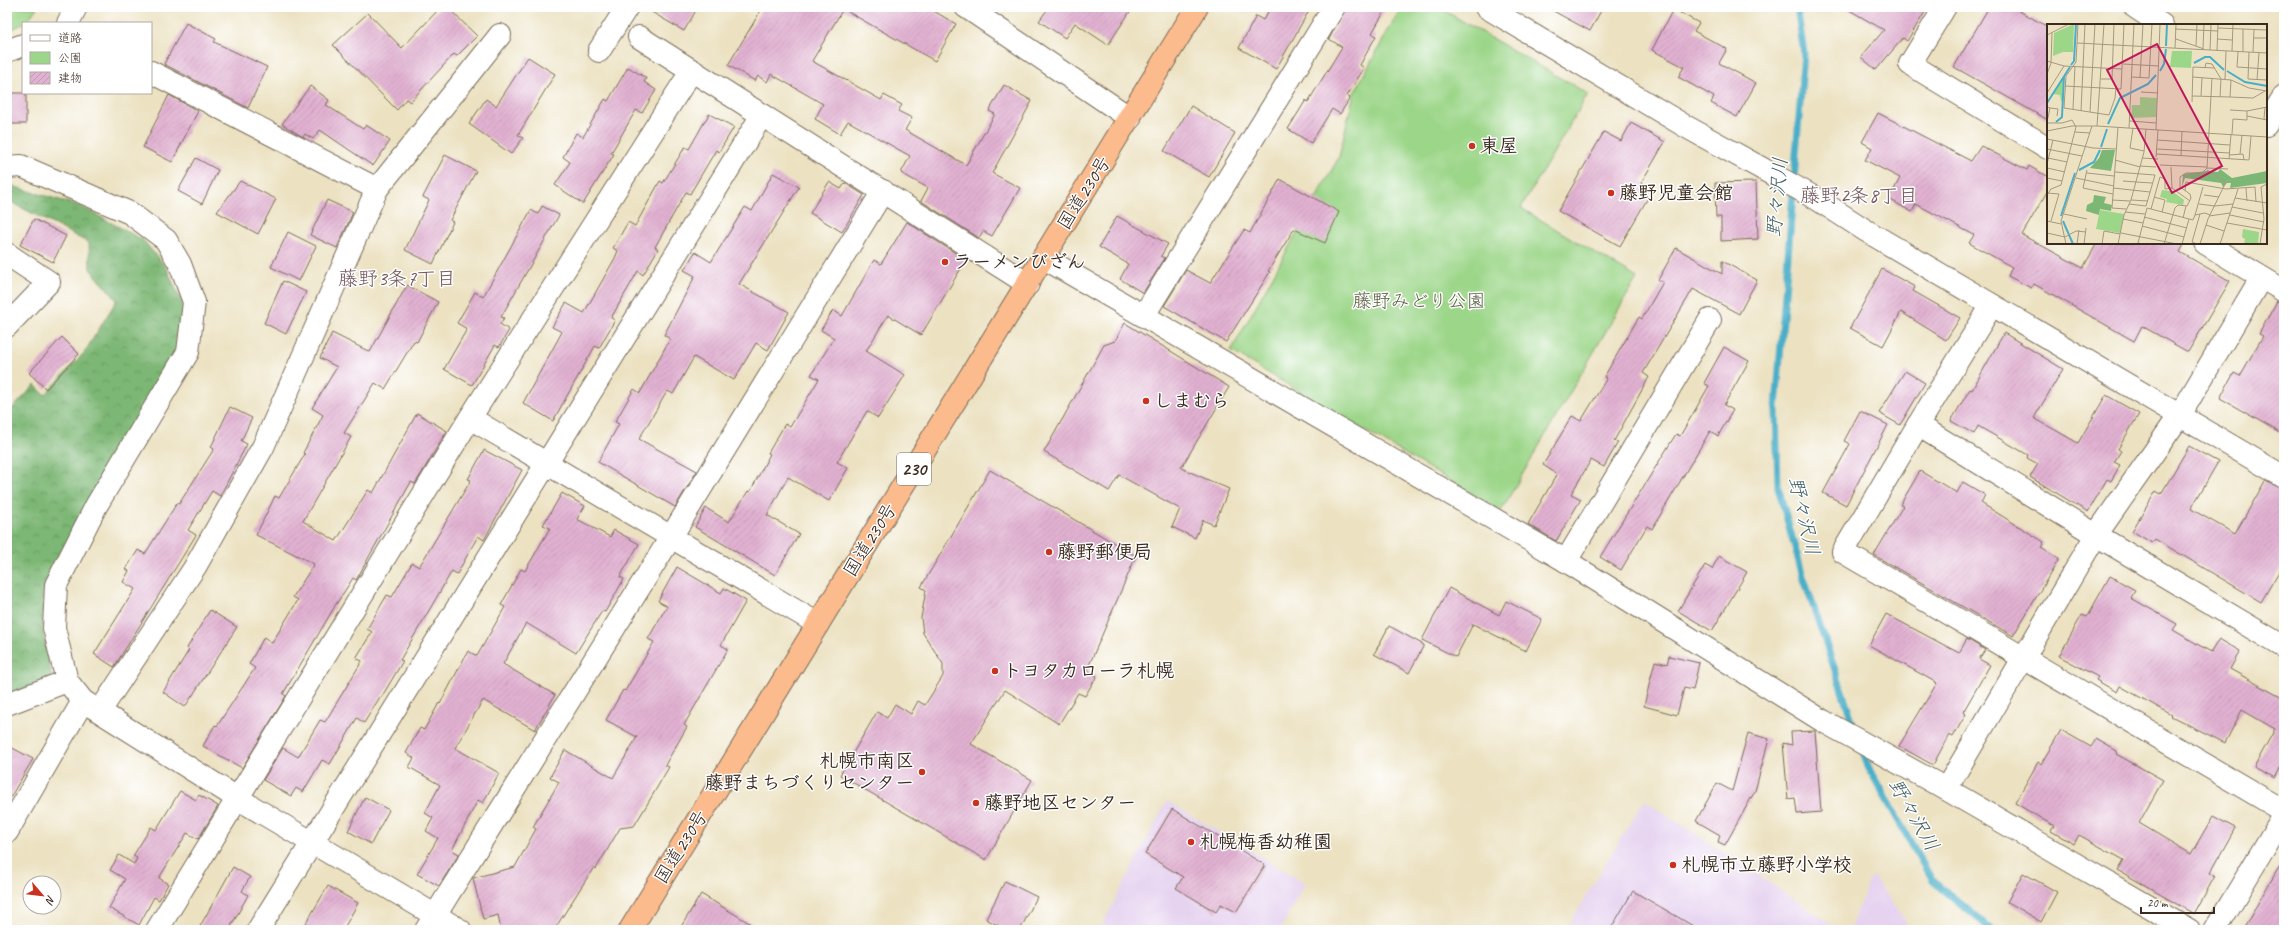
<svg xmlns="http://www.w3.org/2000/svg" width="2291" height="937" font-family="Caveat,'Klee One',sans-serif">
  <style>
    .built { fill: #e6d3f0 }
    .green { fill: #9cd689; stroke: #6c8054 }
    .forest { fill: url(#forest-crowns); stroke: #5c704a }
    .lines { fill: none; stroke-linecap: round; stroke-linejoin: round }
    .stream { stroke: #49aec8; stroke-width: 7 }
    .building { fill: url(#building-hatch) }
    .minor-casing { stroke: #796a57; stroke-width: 24 }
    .trunk-casing { stroke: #796a57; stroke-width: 24 }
    .minor { stroke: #fff; stroke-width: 22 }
    .trunk { stroke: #fbbb8d; stroke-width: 22 }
    .poi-dot { fill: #c8321e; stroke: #fff; stroke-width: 1.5 }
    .labels { text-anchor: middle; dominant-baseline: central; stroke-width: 3; stroke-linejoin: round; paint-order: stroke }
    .shield { fill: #fff; stroke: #766a62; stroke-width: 1 }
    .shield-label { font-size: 18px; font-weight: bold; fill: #3b2a1e }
    .poi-label { font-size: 19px; font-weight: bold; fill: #3b2a1e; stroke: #fff; text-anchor: start }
    .street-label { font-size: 19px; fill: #3b2a1e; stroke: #fff }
    .park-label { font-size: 19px; fill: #585e3e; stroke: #fff }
    .neighbourhood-label { font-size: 20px; fill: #75595d; stroke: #fff }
    .water-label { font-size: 20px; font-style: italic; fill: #415f62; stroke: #fff }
    .inset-river { fill: none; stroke: #49aec8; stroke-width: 2 }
    .inset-road { fill: none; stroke: #a59880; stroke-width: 1 }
    .view { fill: #c2185b; fill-opacity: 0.15; stroke: #c2185b; stroke-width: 2 }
    .inset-edge { fill: none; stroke: #3b2a1e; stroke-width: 2 }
  </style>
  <defs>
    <pattern id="forest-crowns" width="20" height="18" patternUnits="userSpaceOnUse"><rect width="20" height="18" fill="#7db775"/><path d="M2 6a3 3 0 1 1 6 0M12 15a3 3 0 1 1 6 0" fill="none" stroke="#68955f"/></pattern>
    <pattern id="building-hatch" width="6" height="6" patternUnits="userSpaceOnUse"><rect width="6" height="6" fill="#e1b1d1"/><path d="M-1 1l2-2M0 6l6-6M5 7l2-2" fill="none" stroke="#c298b3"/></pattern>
  </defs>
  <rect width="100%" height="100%" fill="#fff"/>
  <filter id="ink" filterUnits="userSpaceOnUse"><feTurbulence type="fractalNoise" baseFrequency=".025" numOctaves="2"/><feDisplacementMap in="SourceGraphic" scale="8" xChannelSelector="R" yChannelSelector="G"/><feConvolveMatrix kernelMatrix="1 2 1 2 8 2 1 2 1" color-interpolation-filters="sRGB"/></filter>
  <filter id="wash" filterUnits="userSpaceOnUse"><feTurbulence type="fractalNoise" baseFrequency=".012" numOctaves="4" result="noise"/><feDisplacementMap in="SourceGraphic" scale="16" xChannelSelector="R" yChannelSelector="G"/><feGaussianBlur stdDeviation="0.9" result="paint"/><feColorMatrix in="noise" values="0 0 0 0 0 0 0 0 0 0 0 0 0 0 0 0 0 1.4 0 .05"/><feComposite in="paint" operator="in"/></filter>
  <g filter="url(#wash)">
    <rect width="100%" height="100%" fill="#ece2c2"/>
    <g class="built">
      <polygon points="1644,800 1840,930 1566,930"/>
      <polygon points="1167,801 1305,883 1280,930 1112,930 1102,925"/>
      <polygon points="1872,875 1912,930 1849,930"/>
    </g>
    <g class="green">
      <polygon points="7,7 37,7 27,22 7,31"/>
      <polygon points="1401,7 1438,7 1588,94 1521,208 1637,278 1501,511 1231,351 1339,157 1354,93"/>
    </g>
    <polygon class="forest" points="12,186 80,206 143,240 167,269 184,308 178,347 43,590 42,628 52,679 7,695 7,414 35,385 45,395 84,353 117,300 90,269 89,243 7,200"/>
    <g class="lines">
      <g class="stream">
        <polyline points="1797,7 1804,53 1776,408 1778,487 1802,573 1857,735"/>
        <polyline points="1862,748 1868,767 1932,880 1992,930"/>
      </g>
    </g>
    <g id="blocks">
      <g class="building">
        <polygon points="441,7 447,7 477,36 457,56 454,54 410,102 406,99 397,110 333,45 368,13 402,48"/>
        <polygon points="643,7 698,7 684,31"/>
        <polygon points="763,7 927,7 956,24 935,61 843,9 812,61 881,100 884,95 902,105 898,111 912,118 905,130 966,165 995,114 989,111 1004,85 1032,101 992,173 1020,188 992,236 983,231 979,238 921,201 928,188 901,173 910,156 848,121 840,134 815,119 823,104 771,74 767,82 758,76 755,81 728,65"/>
        <polygon points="1049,7 1133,7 1108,45 1075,23 1065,38 1039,21"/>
        <polygon points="1271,7 1311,7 1276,69 1239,48 1256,16 1263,20"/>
        <polygon points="1346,7 1387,7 1372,33 1376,36 1360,65 1364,68 1347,96 1350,98 1340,114 1332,109 1311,143 1288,129 1306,100 1308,102 1342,47 1329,39"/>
        <polygon points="1546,7 1603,7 1590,31"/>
        <polygon points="1844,7 1928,7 1907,41 1903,38 1876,70 1861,57 1884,30"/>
        <polygon points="1989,7 2012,7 2048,27 2048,120 1954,67"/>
        <polygon points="1673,9 1699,23 1694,31 1727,49 1719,63 1756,83 1737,117 1711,103 1714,97 1678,77 1684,67 1652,50"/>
        <polygon points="186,23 216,39 214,42 267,67 248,108 164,64"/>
        <polygon points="528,57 555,74 518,135 523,138 511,154 469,124 486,99 496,106"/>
        <polygon points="628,67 646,78 644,82 656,90 642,113 636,110 611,153 614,154 583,204 555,185 570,162 563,157 576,133 583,137 605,99 608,101"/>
        <polygon points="310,86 329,100 326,105 363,129 366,125 390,141 373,166 320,130 313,139 305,134 303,137 282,124"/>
        <rect x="7" y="93" width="19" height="31"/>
        <polygon points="169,95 198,111 172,162 143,147"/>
        <polygon points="1191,106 1235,133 1209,177 1164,151"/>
        <polygon points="1878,113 1971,161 1981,146 2027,170 2029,166 2048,177 2048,190 2022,235 2083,268 2097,243 2185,243 2180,252 2230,281 2188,352 2142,326 2134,341 2034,284 2031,288 2008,276 2012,267 1969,243 1974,235 1916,204 1912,212 1889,199 1900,178 1865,160 1872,148 1862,142"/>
        <polygon points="709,114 734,127 719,152 716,150 690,194 686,192 655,247 658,249 643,275 638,271 611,318 615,320 599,348 595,346 553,421 523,403 562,332 552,327 566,303 584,313 615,258 618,251 613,248 628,222 635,226 660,181 663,183 685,147 689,149"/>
        <polygon points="1631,123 1665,142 1641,183 1653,189 1620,246 1558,211 1604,132 1621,141"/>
        <polygon points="445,155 476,171 450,220 453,222 433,264 405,250 429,200 423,197"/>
        <polygon points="196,158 218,170 202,204 178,191"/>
        <polygon points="773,173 799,187 739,284 789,312 768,350 756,343 734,380 694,357 673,394 668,391 665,395 639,439 697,471 675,507 598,462 619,424 615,422 634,389 640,393 670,339 664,335 695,276 684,270 695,252 711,262 745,207 752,211"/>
        <polygon points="1280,179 1339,212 1325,243 1294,229 1268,271 1270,272 1226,342 1164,306 1186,270 1210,283 1244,230 1250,233"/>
        <polygon points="240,181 276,199 258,234 217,212"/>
        <polygon points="829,182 841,189 845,183 864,195 842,232 810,213"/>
        <polygon points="1756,182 1758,239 1721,241 1721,217 1716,217 1715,183"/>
        <polygon points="327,200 353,212 337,248 310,235"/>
        <polygon points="542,206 559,215 501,317 504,318 500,324 509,330 499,347 495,345 472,385 444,369 467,329 457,323 475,292 483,297 531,210 538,214"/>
        <polygon points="1117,216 1168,244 1161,256 1165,258 1143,293 1120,279 1128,264 1099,247"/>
        <polygon points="34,219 66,236 53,262 20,245"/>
        <polygon points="907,222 966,260 921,335 888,315 866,351 905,375 878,418 867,411 837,462 848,468 829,501 788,477 767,515 799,534 775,575 695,527 706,508 729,522 748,491 750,492 770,454 768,453 785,424 790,427 819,379 811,375 834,338 821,330 833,310 842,316 874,260 881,264"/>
        <polygon points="288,232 316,246 299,281 271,267"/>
        <polygon points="1676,248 1722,274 1722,261 1757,280 1739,314 1693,289 1643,373 1649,377 1614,441 1618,442 1604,467 1591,460 1571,494 1581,499 1556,541 1528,524 1557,474 1543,465 1572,416 1581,421 1607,378 1604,377 1639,317 1642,319 1663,282 1658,280"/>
        <polygon points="1882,269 1915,287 1913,291 1960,318 1946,340 1901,312 1883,346 1850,328"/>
        <polygon points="283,281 306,292 286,334 264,323"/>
        <polygon points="407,285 438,302 417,342 414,341 385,389 375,383 344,433 351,437 303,521 336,541 368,490 373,493 417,413 447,431 415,484 411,482 356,580 353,578 335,606 283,694 286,696 242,768 203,746 215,725 217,726 255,668 249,664 264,637 272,643 298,600 293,597 314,564 256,535 275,496 279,498 305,454 303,453 323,415 312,408 337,367 320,358 332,333 370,352"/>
        <polygon points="2277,301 2284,303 2284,435 2220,398 2234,373 2240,376 2263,336 2259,334"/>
        <polygon points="1125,323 1229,387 1181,468 1229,489 1214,525 1203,520 1195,538 1172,527 1180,509 1119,475 1109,491 1044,452 1104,345 1115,341"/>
        <polygon points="2004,333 2063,369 2034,418 2078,443 2106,395 2139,414 2118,449 2121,451 2114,462 2120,465 2111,481 2107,479 2088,512 2030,477 2038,464 2027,458 2028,455 1978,426 1974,434 1951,421 1970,389 1972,390"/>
        <polygon points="62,337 79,354 46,389 29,373"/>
        <polygon points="1724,347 1749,361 1724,405 1733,410 1718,436 1710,431 1652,529 1647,526 1621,570 1600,557 1676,434 1680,436 1709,386 1704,383"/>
        <polygon points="1905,371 1925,383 1900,425 1879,413"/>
        <polygon points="230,407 252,418 241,441 247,444 220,496 212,491 188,530 196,535 114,667 94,654 135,589 123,582 129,571 126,569 138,550 145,554 177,503 179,504 214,449 211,447"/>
        <polygon points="1860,411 1888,425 1846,505 1823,493 1850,444 1844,441"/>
        <polygon points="2189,446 2218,462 2191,509 2235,534 2265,481 2284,489 2284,563 2261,602 2155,539 2152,543 2132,531 2156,491 2161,494"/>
        <polygon points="484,450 522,470 484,540 478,536 457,574 452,571 400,660 403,661 381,698 380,697 364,723 357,718 330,764 322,760 303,792 296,788 291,796 263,780 283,748 298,757 320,720 325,722 362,661 356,658 372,632 367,629 387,595 392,597 412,563 419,567 471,480 468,479"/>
        <polygon points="990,470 1136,556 1087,670 1097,676 1085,696 1078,693 1059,724 1005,690 971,744 1032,780 986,860 840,775 877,712 887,718 895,704 911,714 918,701 925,705 943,676 943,664 923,633 921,618 926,590 921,587"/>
        <polygon points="1920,471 1957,493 1963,482 1985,495 1981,503 2044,542 2041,548 2059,559 2013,636 1874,555 1903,506 1900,505"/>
        <polygon points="562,493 585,506 577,519 610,537 614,530 639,544 620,577 624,579 605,612 602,611 576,653 526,623 503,664 555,695 535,730 483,700 455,748 499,773 483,803 478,800 452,850 459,854 439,886 417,874 438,838 426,831 433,818 425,813 440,785 409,767 414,758 406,753 420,728 424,730 439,703 440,704 468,651 477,656 505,607 501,605 521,569 525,571 550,528 543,525"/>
        <polygon points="1719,556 1747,572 1712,631 1678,611 1705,565 1712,569"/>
        <polygon points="677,567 721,593 724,588 746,601 721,645 728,649 684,725 687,727 665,765 669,767 645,808 634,826 620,828 596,869 594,867 554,930 501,930 498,915 483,919 473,878 515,867 536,829 533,827 559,782 550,777 565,750 613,778 637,737 606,720 623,690 625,691 654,642 648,639 667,606 658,601"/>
        <polygon points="2110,576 2135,590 2131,598 2177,624 2173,630 2211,652 2219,639 2240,651 2230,669 2284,699 2284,761 2275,778 2254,767 2275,729 2242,710 2225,743 2171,716 2172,715 2120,686 2117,692 2096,680 2098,677 2059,656 2082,615 2087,617"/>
        <polygon points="1449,588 1499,615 1506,601 1542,619 1526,651 1473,624 1456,657 1422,640"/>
        <polygon points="210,610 237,627 185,707 163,692 189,650 187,648"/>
        <polygon points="1886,614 1959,653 1967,639 1985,650 1979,659 1990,665 1963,712 1966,714 1953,737 1949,735 1933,765 1899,746 1937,683 1869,645"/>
        <polygon points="1389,626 1424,645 1409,673 1374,654"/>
        <polygon points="1669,656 1699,663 1693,690 1684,688 1677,715 1644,706 1655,661 1667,664"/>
        <polygon points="2061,730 2091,747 2096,739 2117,751 2116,754 2163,780 2139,823 2191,854 2213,816 2235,828 2210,873 2215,876 2194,914 2118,870 2124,860 2079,835 2074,844 2051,831 2054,826 2015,803 2038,762 2041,764"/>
        <polygon points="1815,731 1821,812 1797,814 1795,798 1788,799 1783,743 1792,745 1791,732"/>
        <polygon points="1748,733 1769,739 1755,791 1725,845 1718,842 1720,835 1696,821 1717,783 1732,791"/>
        <polygon points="7,745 33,759 7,803"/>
        <polygon points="180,791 196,800 199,795 218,806 198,839 187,833 159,878 168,884 159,900 154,897 139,925 109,908 125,879 110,870 119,855 134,864 137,858 133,856 151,827 156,830"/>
        <polygon points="365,797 389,810 371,844 348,831"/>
        <polygon points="1172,809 1265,865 1236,912 1221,904 1216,912 1176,888 1183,877 1145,854"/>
        <polygon points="2284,859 2284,930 2243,930 2262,896"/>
        <polygon points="233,867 250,877 242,891 248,895 229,930 198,930"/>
        <polygon points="2023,873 2057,892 2041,922 2007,902"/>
        <polygon points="1005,881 1037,897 1020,930 1007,930 986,919"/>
        <polygon points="328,886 358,903 343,930 302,930"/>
        <polygon points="1633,891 1700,930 1610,930"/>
        <polygon points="701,894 761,930 679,930"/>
      </g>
    </g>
  </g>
  <g filter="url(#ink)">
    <use href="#blocks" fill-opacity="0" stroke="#796a57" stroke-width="1"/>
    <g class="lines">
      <g class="minor-casing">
        <g id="minor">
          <polyline points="966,7 1130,118"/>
          <polyline points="1486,7 1685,126 1817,199 1865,230 2284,477"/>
          <polyline points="1945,7 1910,64 2048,148"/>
          <polyline points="2135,7 2162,25"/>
          <polyline points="68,23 76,7"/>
          <polyline points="639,37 1028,284"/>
          <polyline points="7,51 23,45"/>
          <polyline points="599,51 627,7"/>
          <polyline points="151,72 377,189"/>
          <polyline points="2266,125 2284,96"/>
          <polyline points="7,167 21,166 130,213 166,240 180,264 194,302 188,352 96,506 56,585 54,628 67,681 83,701 237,798 460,930"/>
          <polyline points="2205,243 2284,291"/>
          <polyline points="7,254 49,282 7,326"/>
          <polyline points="1044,258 1566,561 1823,721 1946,789 2189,930"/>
          <polyline points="1992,305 1918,425 1843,552 2284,811"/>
          <polyline points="1144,315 1334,7"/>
          <polyline points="470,418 818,624"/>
          <polyline points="1918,425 2096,535 2284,647"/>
          <polyline points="1566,561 1710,320"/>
          <polyline points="7,704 67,681"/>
          <polyline points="100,711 195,567 263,447 377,189 500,35"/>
          <polyline points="1946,789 2096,535 2180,415 2261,278"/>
          <polyline points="7,832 83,701"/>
          <polyline points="157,930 470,418 692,70"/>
          <polyline points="258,930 762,115"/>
          <polyline points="426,930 671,537 883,191"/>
          <polyline points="2215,930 2284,815"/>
        </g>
      </g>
      <g class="trunk-casing">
        <polyline id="trunk" points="630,930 1197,7"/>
      </g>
      <use href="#minor" class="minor"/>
      <use href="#trunk" class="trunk"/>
    </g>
  </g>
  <g class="poi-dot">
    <circle cx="1472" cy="146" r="4"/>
    <circle cx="1611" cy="193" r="4"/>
    <circle cx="945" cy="262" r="4"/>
    <circle cx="1146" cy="401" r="4"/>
    <circle cx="1049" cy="552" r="4"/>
    <circle cx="995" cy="671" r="4"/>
    <circle cx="922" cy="772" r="4"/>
    <circle cx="976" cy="803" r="4"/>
    <circle cx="1191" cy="842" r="4"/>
    <circle cx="1673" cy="865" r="4"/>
  </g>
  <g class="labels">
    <rect class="shield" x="897" y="453" width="34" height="32" rx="3"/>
    <g class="shield-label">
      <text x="914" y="469">230</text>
    </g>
    <g class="poi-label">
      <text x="1480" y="146">東屋</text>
      <text x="1619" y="193">藤野児童会館</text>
      <text x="953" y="262">ラーメンびざん</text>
      <text x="1154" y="401">しまむら</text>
      <text x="1057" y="552">藤野郵便局</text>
      <text x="1003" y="671">トヨタカローラ札幌</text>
      <text x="914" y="761" text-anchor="end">札幌市南区<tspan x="914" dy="22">藤野まちづくりセンター</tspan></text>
      <text x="984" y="803">藤野地区センター</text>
      <text x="1199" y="842">札幌梅香幼稚園</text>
      <text x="1681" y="865">札幌市立藤野小学校</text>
    </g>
    <g class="street-label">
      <text transform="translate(1084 193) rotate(-58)">国道230号</text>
      <text transform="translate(870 540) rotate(-58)">国道230号</text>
      <text transform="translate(681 847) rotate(-58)">国道230号</text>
    </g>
    <g class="park-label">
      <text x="1419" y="301">藤野みどり公園</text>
    </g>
    <g class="neighbourhood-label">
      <text x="1859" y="195">藤野2条8丁目</text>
      <text x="397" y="278">藤野3条7丁目</text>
    </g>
    <g class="water-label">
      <text transform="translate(1777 197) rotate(-85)">野々沢川</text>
      <text transform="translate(1804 516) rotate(77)">野々沢川</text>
      <text transform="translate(1914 815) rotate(60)">野々沢川</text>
    </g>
  </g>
  <g transform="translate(2047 24)">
    <rect width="220" height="220" fill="#ece2c2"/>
    <path d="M27 0 26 28H16L6 32 7 9ZM125 27H145L144 44 123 43ZM17 53 15 77H14L13 71 6 70ZM93 73 110 74 109 93 84 94 85 81H93ZM115 166 125 167 137 176 136 181 119 178 120 175 113 173ZM196 205 212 208 211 220H197L198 215 195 213Z" fill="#9cd689"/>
    <path d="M55 126H68L64 147 43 144 52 134ZM173 145 185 154 220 147V159L183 164 184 159H180L176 163 174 159 138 154 135 163 136 150 160 147 171 148ZM47 171 59 173 57 179 65 181 64 187 53 185 52 191 39 187 40 181 46 178Z" fill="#7db775"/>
    <path d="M53 186 77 190 73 209 49 205Z" fill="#9cd689"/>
    <path class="inset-river" d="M119 22 120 0M147 39 158 33H163L177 46M24 41 27 37 29 0M113 47 117 40 119 25M180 47 198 58 220 62M0 79 23 43M9 98 15 93 17 52M61 100 73 74 101 60 109 51M54 123 60 105M32 146 47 138 53 126M14 192 28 149M16 197 26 220"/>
    <path class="inset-road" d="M31 0 29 38 19 52 17 84 62 91 68 74 69 64M171 4 220 6M128 5 171 7M0 11 22 0M207 14H220M129 15 157 25M170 15 185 16M30 19 220 29M149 22 150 0M128 24 129 0M156 24 157 0M163 26 164 0M170 27 171 0M185 27 186 0M191 28 190 43 220 45M196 28V5M202 28 201 55 220 56M206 28 207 6M0 37 17 42 75 45M76 40 112 42M158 44 159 39 165 40 174 55 173 73M0 50 4 39 5 9M85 53 102 54 105 0M146 53 184 56 202 64 220 67M93 54 96 0M54 55H65L67 0M178 55 179 27M184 56 183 73 206 74 218 67M210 56 212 29M18 62 74 65 77 0M94 68 111 69M0 69 17 42M145 72 183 73M154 72 155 54M145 78 146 43 168 44M0 83 3 84 0 98M3 84 11 85 10 92M26 85 28 42M183 86 200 87 220 83M34 87 38 0M43 88 48 0M200 92 220 96M217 95 218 83M83 97 109 99M0 99H15L25 96 29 103 14 161 4 165 0 171M50 102 57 0M71 103 65 184 79 185M82 104 87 0M86 104 83 124 97 127M109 106 113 0M0 107 25 102H50L220 113M28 108 43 109M185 110 186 95 200 96V87M0 115 46 124 69 125M110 116 183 121M0 125 35 132M110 125 183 129M109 130 202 136 204 112M193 130 195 111M182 131 196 130 197 136M134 132 135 107M109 133 111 106M1 134 20 138M95 134 111 135M182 135 184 110M68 136 93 143M0 140 6 116M113 141 160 143M93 142 109 143M124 143 125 164M0 144 18 148M160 144 181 145M40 146 36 164 66 170M68 148 108 151 99 182 82 180M40 149 67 152M0 154 15 157M29 154 67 162M76 157 89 158M89 158 105 159M66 164 103 168M199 164 200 177M138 167 139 158 179 165 208 163 209 178M0 169 12 170 4 197M157 171 172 173M107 173 118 176 115 188M188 174 220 179M65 176 83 177M84 176 101 177M152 180 168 182 186 180M185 183 216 189M104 185 113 153 118 155V165L125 164 143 177M78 188 98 190M17 190 40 195M148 191 156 163M183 191 217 198M162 192 183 189M97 193 140 204M136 194 139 182M76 195 96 199M0 197 14 200M180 199 220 206M159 201 177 207M95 202 137 213M0 209 18 213 29 207 39 208M74 209 130 220M19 220 14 197 45 102M30 220 32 206M37 220 39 204M55 220 57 207 73 210M71 220 77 191 84 176 97 128 99 105M96 220 91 219 100 184 146 196 148 191 158 189 163 191M117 220 128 184 131 181 140 182 144 174 143 170 133 163V153L139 149H155L160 144 165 54M135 220 142 195M150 220 145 218 153 190M153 220 161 195 178 160 176 156 160 146M173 220 191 165M213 220 217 195 214 163 220 160"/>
    <path class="view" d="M110 20 175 142 125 169 60 46Z"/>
    <rect width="220" height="220" class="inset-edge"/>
  </g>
  <rect width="2291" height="937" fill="none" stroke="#fff" stroke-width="24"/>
  <rect x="22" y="22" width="130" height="72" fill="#ffffff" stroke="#b1aaa5"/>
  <rect x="30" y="35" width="20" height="6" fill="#ffffff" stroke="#b1aaa5"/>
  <text x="58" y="42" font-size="12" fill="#3b2a1e">道路</text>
  <rect x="30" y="52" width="20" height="12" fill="#9cd689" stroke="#b1aaa5"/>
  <text x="58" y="62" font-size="12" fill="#3b2a1e">公園</text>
  <rect x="30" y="72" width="20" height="12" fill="url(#building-hatch)" stroke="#b1aaa5"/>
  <text x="58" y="82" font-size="12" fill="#3b2a1e">建物</text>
  <g transform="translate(42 895) rotate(118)"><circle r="19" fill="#ffffff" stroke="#b1aaa5"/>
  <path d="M0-3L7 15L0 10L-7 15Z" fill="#c8321e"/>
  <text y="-6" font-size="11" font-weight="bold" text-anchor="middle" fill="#3b2a1e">N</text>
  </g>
  <path d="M2141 907v6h73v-6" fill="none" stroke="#3b2a1e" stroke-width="2"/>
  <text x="2147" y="907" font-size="12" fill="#3b2a1e" stroke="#ffffff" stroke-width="3" paint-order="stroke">20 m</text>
</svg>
